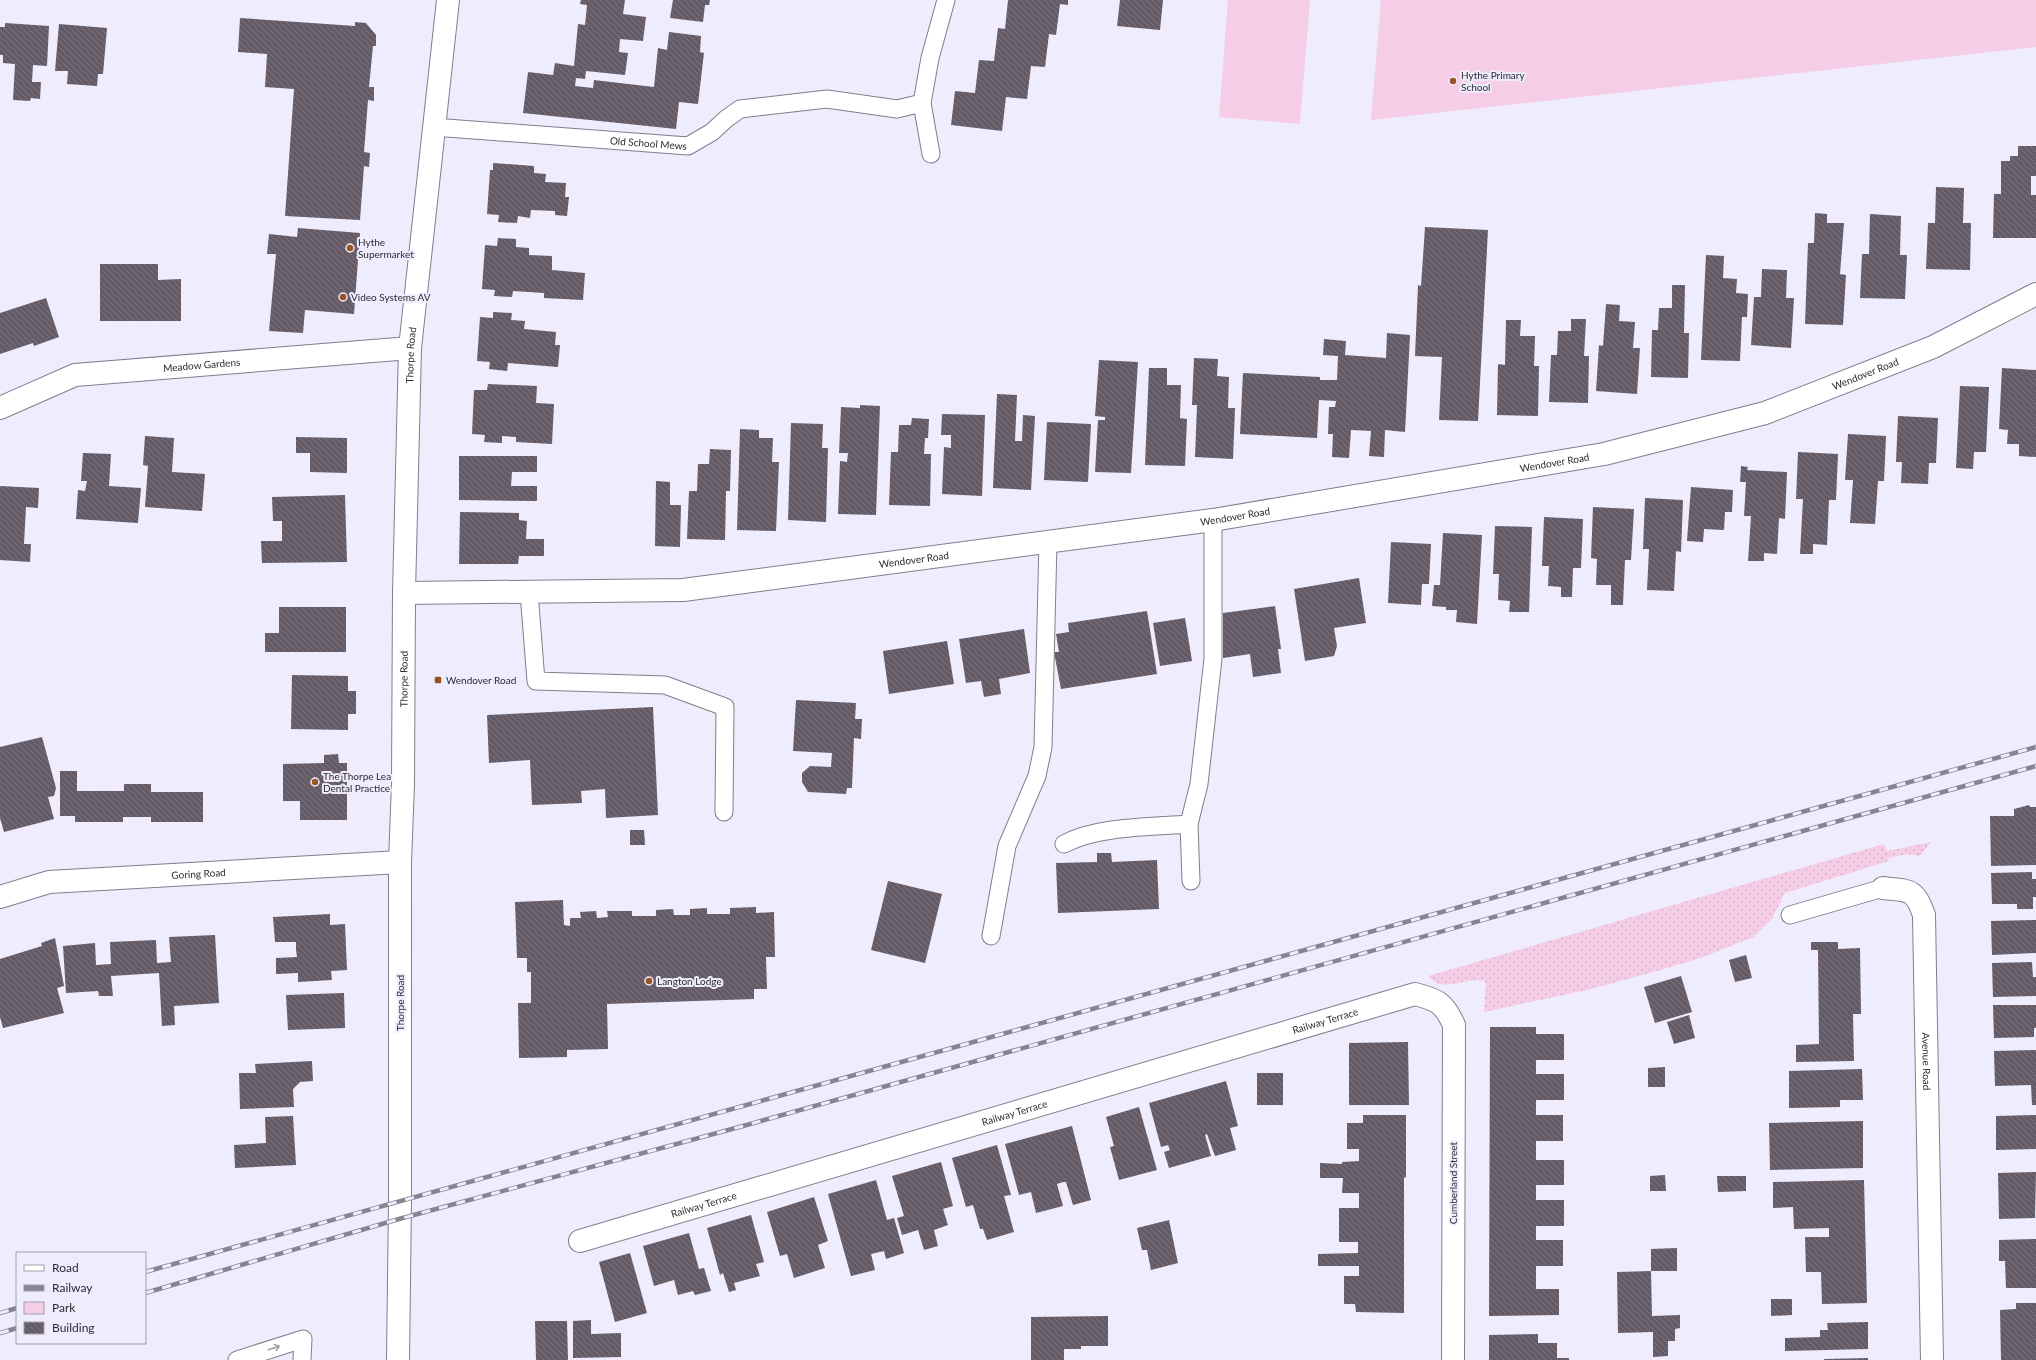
<svg xmlns="http://www.w3.org/2000/svg" width="2036" height="1360" font-family="Lato,sans-serif">
  <style>
    .grass { fill: url(#grass-dots) }
    .park { fill: #f5cde7 }
    .building { fill: url(#building-back-hatch) }
    .lines { fill: none; stroke-linecap: round; stroke-linejoin: round }
    .lane-casing { stroke: #807e8d; stroke-width: 19 }
    .street-casing { stroke: #807e8d; stroke-width: 24 }
    .secondary-casing { stroke: #807e8d; stroke-width: 24 }
    .lane { stroke: #fff; stroke-width: 17 }
    .street { stroke: #fff; stroke-width: 22 }
    .secondary { stroke: #fff; stroke-width: 22 }
    .rail-casing { stroke: #86848f; stroke-width: 4.5 }
    .rail { stroke: #eeecfd; stroke-width: 3; stroke-dasharray: 9; stroke-linecap: butt }
    .oneway { stroke: #a0a0a2 }
    .poi-dot { fill: #985327; stroke: #eeecfd; stroke-width: 1.5 }
    .labels { text-anchor: middle; dominant-baseline: central; stroke-width: 4; stroke-linejoin: round; paint-order: stroke }
    .poi-label { font-size: 10px; fill: #2c2b31; stroke: #eeecfd; text-anchor: start }
    .street-label { font-size: 10px; fill: #2c2b31; stroke: #eeecfd }
  </style>
  <defs>
    <pattern id="grass-dots" width="8" height="8" patternUnits="userSpaceOnUse"><rect width="8" height="8" fill="#f5cde7"/><path d="M2 2h.1M6 6h.1" fill="none" stroke="#d2b0c7" stroke-width="1.8" stroke-linecap="round"/></pattern>
    <pattern id="building-back-hatch" width="6" height="6" patternUnits="userSpaceOnUse"><rect width="6" height="6" fill="#645b67"/><path d="M-1 5l2 2M0 0l6 6M5-1l2 2" fill="none" stroke="#7b747e"/></pattern>
  </defs>
  <rect width="100%" height="100%" fill="#eeecfd"/>
  <path class="grass" d="M1931 842 1920 856 1907 854 1888 858 1889 861 1785 893 1772 919 1754 937 1700 958 1664 969 1591 989 1484 1012 1486 984 1484 981C1463 976 1445 995 1428 976L1884 844 1887 851Z"/>
  <g class="park">
    <polygon points="1228,0 1310,0 1300,124 1219,117"/>
    <polygon points="1381,0 2036,0 2036,47 1371,120"/>
  </g>
  <g class="building">
    <polygon points="581,0 625,0 623,14 646,17 643,41 620,39 619,52 628,53 625,75 586,71 585,79 576,78 575,86 593,88 594,80 654,87 658,48 667,50 669,32 701,36 700,52 704,53 698,104 679,102 676,129 523,113 528,72 553,75 555,63 574,66 578,24 585,25 587,5 580,4"/>
    <polygon points="673,0 710,0 709,5 705,5 703,22 670,18"/>
    <polygon points="1008,0 1068,0 1068,5 1060,4 1056,35 1049,34 1045,67 1031,66 1027,99 1006,97 1002,131 951,125 955,91 975,93 979,60 994,61 998,28 1005,29"/>
    <polygon points="1120,0 1163,0 1160,30 1117,26"/>
    <polygon points="240,18 355,26 355,22 366,23 376,35 376,46 373,46 369,87 374,87 374,101 368,100 364,152 370,153 369,167 364,166 360,220 285,216 294,89 265,87 267,54 238,52"/>
    <polygon points="5,23 49,26 47,66 33,65 32,82 41,82 40,99 31,98 30,101 13,100 15,64 3,63 3,55 0,55 0,27 5,27"/>
    <polygon points="59,24 107,28 103,74 98,74 97,86 67,84 68,71 55,71"/>
    <polygon points="2018,146 2036,146 2036,176 2031,176 2031,195 2036,195 2036,238 1993,238 1994,194 2001,194 2001,161 2010,161 2010,156 2018,156"/>
    <polygon points="493,163 534,166 534,173 546,174 545,182 566,183 565,197 569,197 567,216 555,215 555,211 531,210 530,218 518,216 517,223 498,222 499,215 487,214 490,170 493,170"/>
    <polygon points="1936,187 1964,188 1963,223 1971,223 1970,270 1926,269 1928,223 1935,223"/>
    <polygon points="1815,213 1827,214 1827,223 1844,223 1840,274 1846,275 1843,325 1805,324 1808,243 1814,243"/>
    <polygon points="1870,214 1901,216 1900,255 1907,255 1905,299 1860,298 1862,254 1869,254"/>
    <polygon points="1425,227 1488,230 1478,421 1439,420 1442,357 1415,356 1418,285 1421,286"/>
    <polygon points="298,228 360,233 354,314 305,310 303,333 269,331 276,254 267,254 269,234 297,237"/>
    <polygon points="498,238 516,239 516,247 529,248 529,255 552,256 552,270 585,273 583,300 544,298 544,293 513,291 512,297 494,296 495,290 482,289 485,245 497,246"/>
    <polygon points="1706,255 1724,256 1723,278 1737,279 1736,293 1748,294 1747,317 1742,317 1740,361 1701,360"/>
    <polygon points="100,264 158,264 158,280 181,279 181,321 100,321"/>
    <polygon points="1762,269 1787,270 1786,298 1794,298 1791,348 1751,345 1754,297 1761,297"/>
    <polygon points="1672,285 1685,285 1684,333 1689,333 1688,378 1651,377 1652,330 1658,330 1659,308 1672,308"/>
    <polygon points="46,298 59,337 34,346 33,343 0,354 0,313"/>
    <polygon points="1606,304 1620,305 1619,321 1635,322 1633,348 1640,348 1637,394 1596,391 1599,345 1603,346"/>
    <polygon points="493,312 512,313 511,320 525,321 524,329 556,332 555,345 560,345 558,367 508,363 507,371 489,369 490,362 477,361 480,317 493,318"/>
    <polygon points="1571,319 1586,319 1584,356 1589,356 1588,403 1549,402 1551,355 1557,355 1558,331 1571,331"/>
    <polygon points="1506,320 1521,320 1520,336 1535,336 1534,366 1539,366 1538,416 1497,415 1498,364 1505,365"/>
    <polygon points="1387,333 1410,335 1405,432 1385,430 1384,457 1369,456 1371,431 1351,430 1349,458 1332,457 1333,434 1328,434 1329,407 1335,407 1336,401 1319,400 1317,438 1240,434 1243,373 1320,377 1320,380 1337,380 1338,356 1323,355 1324,339 1346,341 1345,355 1386,358"/>
    <polygon points="1194,358 1218,359 1217,376 1229,377 1228,408 1235,408 1233,459 1195,457 1197,405 1192,405"/>
    <polygon points="1099,360 1138,362 1131,473 1095,472 1098,420 1105,420 1105,417 1095,416"/>
    <polygon points="1149,368 1167,368 1167,385 1181,385 1180,418 1187,419 1185,466 1145,465"/>
    <polygon points="2002,368 2036,370 2036,457 2019,456 2019,444 2007,444 2008,430 1999,429"/>
    <polygon points="488,384 537,386 536,403 554,404 552,444 516,442 516,437 502,436 502,443 484,442 485,435 472,434 474,390 487,390"/>
    <polygon points="1960,386 1989,387 1986,452 1974,452 1973,469 1956,468"/>
    <polygon points="997,394 1017,395 1015,441 1022,441 1023,415 1035,416 1031,490 993,488"/>
    <polygon points="860,405 880,406 876,515 838,514 840,461 847,462 848,453 839,453 841,407 860,408"/>
    <polygon points="942,414 985,415 982,496 942,494 944,447 951,448 951,435 941,435"/>
    <polygon points="1898,416 1938,418 1936,463 1929,463 1928,484 1901,483 1902,462 1896,462"/>
    <polygon points="912,418 929,419 928,438 925,438 924,454 931,454 930,506 889,505 891,452 898,452 899,425 911,425"/>
    <polygon points="1047,422 1091,424 1088,482 1044,480"/>
    <polygon points="791,423 823,424 822,448 828,448 826,522 788,520"/>
    <polygon points="740,429 759,430 759,438 773,438 772,462 779,462 776,531 737,530"/>
    <polygon points="1848,434 1886,436 1884,481 1878,481 1875,524 1850,523 1853,480 1845,480"/>
    <polygon points="145,436 174,438 172,472 205,474 202,511 145,507 148,466 143,465"/>
    <polygon points="296,437 347,438 347,473 310,472 310,453 296,453"/>
    <polygon points="710,449 731,450 730,491 726,491 725,540 687,539 689,491 697,491 698,464 709,464"/>
    <polygon points="1798,452 1838,454 1836,500 1829,500 1827,545 1813,544 1813,554 1800,554 1803,499 1796,499"/>
    <polygon points="83,453 111,454 109,486 141,488 138,523 76,519 78,490 85,491 87,481 81,481"/>
    <polygon points="459,456 537,456 537,472 512,472 511,486 537,486 537,501 459,500"/>
    <polygon points="1741,466 1748,467 1747,470 1787,472 1785,519 1779,518 1777,554 1764,553 1764,561 1748,561 1751,516 1744,516 1746,482 1740,482"/>
    <polygon points="656,481 670,482 670,505 681,505 680,547 655,546"/>
    <polygon points="0,486 39,488 38,508 26,507 24,544 31,544 30,562 0,560"/>
    <polygon points="1691,487 1733,490 1732,512 1725,512 1724,530 1704,529 1703,542 1687,541"/>
    <polygon points="345,495 347,562 262,563 261,541 282,541 282,521 273,521 272,497"/>
    <polygon points="1645,498 1683,500 1681,552 1676,551 1674,591 1647,590 1649,549 1643,549"/>
    <polygon points="1593,507 1634,509 1631,560 1625,560 1623,605 1611,605 1611,585 1596,585 1597,559 1591,558"/>
    <polygon points="460,512 519,513 519,520 527,521 526,539 544,539 544,556 519,556 518,564 459,564"/>
    <polygon points="1544,517 1583,519 1581,568 1573,568 1572,597 1561,597 1561,587 1548,586 1549,566 1542,566"/>
    <polygon points="1495,526 1532,527 1529,612 1509,612 1510,601 1498,600 1499,574 1493,574"/>
    <polygon points="1443,533 1482,535 1477,624 1456,622 1457,610 1446,610 1446,607 1432,606 1434,585 1440,585"/>
    <polygon points="1391,542 1431,544 1429,584 1422,584 1421,605 1388,603"/>
    <polygon points="1359,578 1366,623 1334,628 1337,646 1334,656 1305,661 1294,589"/>
    <polygon points="1275,606 1281,649 1278,649 1281,673 1253,677 1250,654 1223,658 1223,613"/>
    <polygon points="279,607 346,607 346,652 265,652 265,633 279,633"/>
    <polygon points="1147,611 1157,674 1061,689 1054,652 1059,652 1056,634 1069,632 1068,623"/>
    <polygon points="1185,618 1192,661 1160,666 1153,623"/>
    <polygon points="1024,629 1030,673 999,679 1001,694 984,697 981,681 966,683 959,639"/>
    <polygon points="947,641 954,684 889,694 883,651"/>
    <polygon points="292,675 348,676 348,691 356,691 356,714 348,714 348,730 291,729"/>
    <polygon points="796,700 856,703 855,719 862,719 861,739 854,738 852,788 847,788 846,794 808,792 802,782 802,773 810,766 831,767 832,753 793,751"/>
    <polygon points="653,707 658,815 606,818 605,789 581,791 582,803 532,805 530,760 489,763 487,715"/>
    <polygon points="42,737 56,788 54,796 48,797 54,819 4,832 0,818 0,747"/>
    <polygon points="338,754 339,763 347,763 347,820 300,820 300,801 283,801 283,764 324,763 324,755"/>
    <polygon points="60,771 77,771 77,791 124,791 124,784 151,784 151,792 203,792 203,822 151,822 151,817 123,817 123,822 75,822 75,816 60,816"/>
    <polygon points="2029,805 2030,807 2036,807 2036,865 1991,866 1990,816 2014,816 2014,809"/>
    <polygon points="630,830 644,830 645,845 630,845"/>
    <polygon points="1097,853 1111,853 1112,862 1157,860 1159,909 1058,913 1056,863 1097,862"/>
    <polygon points="2032,872 2032,879 2036,879 2036,897 2033,897 2033,909 2017,909 2017,904 1992,904 1991,873"/>
    <polygon points="888,881 942,894 925,963 871,950"/>
    <polygon points="563,900 564,925 570,926 570,918 581,918 580,912 596,911 597,918 608,917 607,911 632,911 632,916 656,916 656,910 673,909 674,915 690,915 690,909 707,908 707,914 730,914 730,908 756,907 756,913 774,912 775,957 766,957 767,989 754,989 754,999 607,1004 608,1049 567,1050 567,1057 519,1058 518,1003 531,1003 531,972 527,972 527,958 517,958 515,902"/>
    <polygon points="330,914 330,925 345,924 347,970 331,971 332,980 298,982 298,973 276,974 276,958 297,957 296,950 296,942 275,942 273,917"/>
    <polygon points="2036,920 2036,953 1992,955 1991,921"/>
    <polygon points="215,935 219,1003 174,1006 175,1025 162,1026 159,973 111,976 113,996 99,996 98,991 66,993 63,946 95,943 96,965 111,964 110,942 156,940 157,963 171,962 169,937"/>
    <polygon points="55,938 64,986 57,988 64,1013 3,1028 0,1017 0,959 42,946 41,943"/>
    <polygon points="1811,942 1838,942 1838,949 1860,948 1861,1014 1853,1014 1854,1061 1796,1062 1796,1045 1819,1044 1818,950 1811,950"/>
    <polygon points="1746,955 1752,978 1735,982 1729,960"/>
    <polygon points="2032,962 2033,977 2036,977 2036,996 1993,997 1992,963"/>
    <polygon points="1681,976 1692,1012 1655,1023 1644,987"/>
    <polygon points="344,993 345,1028 288,1030 286,995"/>
    <polygon points="1993,1005 2036,1005 2036,1028 2034,1028 2034,1037 1994,1038"/>
    <polygon points="1689,1015 1695,1038 1674,1044 1667,1022"/>
    <polygon points="1490,1027 1536,1027 1536,1034 1564,1034 1564,1060 1536,1060 1536,1074 1564,1074 1564,1100 1536,1100 1536,1115 1563,1115 1563,1141 1536,1141 1536,1160 1564,1160 1564,1185 1536,1185 1536,1200 1564,1200 1564,1226 1536,1226 1536,1240 1563,1240 1563,1266 1536,1266 1536,1289 1559,1289 1559,1315 1489,1316"/>
    <polygon points="1408,1042 1409,1105 1349,1105 1349,1043"/>
    <polygon points="2036,1050 2036,1105 2032,1105 2031,1085 1995,1086 1994,1051"/>
    <polygon points="312,1061 313,1081 300,1082 293,1089 294,1107 240,1109 239,1073 256,1073 255,1064"/>
    <polygon points="1665,1067 1665,1087 1648,1087 1648,1068"/>
    <polygon points="1862,1069 1863,1100 1840,1100 1840,1107 1789,1108 1789,1071"/>
    <rect x="1257" y="1073" width="26" height="32"/>
    <polygon points="1226,1081 1238,1126 1230,1128 1236,1150 1215,1156 1207,1134 1205,1135 1211,1156 1169,1168 1164,1152 1170,1150 1168,1145 1161,1147 1149,1103"/>
    <polygon points="1139,1107 1157,1170 1119,1180 1110,1147 1114,1146 1106,1117"/>
    <polygon points="1363,1115 1406,1115 1406,1178 1404,1177 1404,1313 1356,1312 1355,1304 1344,1304 1344,1276 1359,1276 1359,1266 1318,1266 1318,1254 1358,1253 1358,1242 1339,1242 1339,1208 1359,1208 1359,1193 1342,1193 1343,1178 1320,1178 1320,1163 1342,1164 1342,1162 1359,1161 1359,1149 1347,1149 1347,1123 1363,1123"/>
    <polygon points="2036,1115 2036,1149 1996,1150 1996,1116"/>
    <polygon points="293,1116 296,1165 235,1168 234,1145 266,1143 265,1117"/>
    <polygon points="1863,1121 1863,1168 1770,1170 1769,1123"/>
    <polygon points="1072,1126 1091,1200 1073,1205 1066,1182 1063,1182 1057,1184 1063,1206 1036,1213 1031,1192 1019,1195 1005,1144"/>
    <polygon points="997,1145 1011,1195 1004,1196 1014,1232 987,1240 983,1229 980,1229 973,1205 966,1207 952,1158"/>
    <polygon points="941,1162 953,1206 943,1209 948,1225 934,1230 938,1246 924,1250 918,1230 902,1235 897,1218 904,1216 892,1176"/>
    <polygon points="2036,1172 2035,1218 1999,1219 1998,1173"/>
    <polygon points="1665,1175 1666,1191 1650,1191 1650,1176"/>
    <polygon points="1717,1176 1746,1176 1746,1191 1718,1192"/>
    <polygon points="876,1180 887,1220 894,1218 904,1253 886,1259 884,1251 871,1254 875,1270 851,1276 828,1194"/>
    <polygon points="1864,1180 1867,1303 1822,1304 1821,1272 1806,1272 1805,1237 1829,1237 1829,1228 1794,1229 1793,1207 1773,1208 1773,1182"/>
    <polygon points="814,1197 828,1241 818,1245 825,1268 794,1278 787,1254 780,1256 767,1212"/>
    <polygon points="751,1215 764,1262 756,1264 760,1276 734,1283 736,1290 729,1292 723,1273 720,1275 707,1228"/>
    <polygon points="1169,1220 1178,1263 1151,1270 1147,1250 1142,1250 1137,1228"/>
    <polygon points="689,1233 699,1269 704,1268 711,1291 695,1295 693,1291 678,1295 674,1280 654,1286 643,1246"/>
    <polygon points="2036,1239 2036,1288 2006,1288 2005,1261 1999,1261 1999,1240"/>
    <polygon points="1677,1248 1677,1271 1651,1271 1651,1249"/>
    <polygon points="630,1253 647,1313 615,1322 599,1262"/>
    <polygon points="1651,1271 1652,1316 1680,1315 1680,1328 1675,1329 1675,1341 1668,1341 1668,1356 1653,1357 1653,1332 1618,1333 1617,1272"/>
    <polygon points="1771,1299 1792,1299 1792,1315 1771,1316"/>
    <polygon points="2016,1303 2036,1303 2036,1360 2001,1360 2000,1310 2016,1309"/>
    <polygon points="1108,1316 1108,1346 1081,1346 1081,1349 1064,1349 1064,1360 1031,1360 1031,1317"/>
    <polygon points="591,1320 591,1334 621,1333 621,1357 573,1358 573,1321"/>
    <polygon points="535,1321 567,1321 568,1360 536,1360"/>
    <polygon points="1868,1322 1868,1349 1785,1351 1785,1338 1820,1337 1820,1330 1828,1330 1827,1323"/>
    <polygon points="1538,1334 1538,1343 1557,1343 1557,1358 1569,1358 1569,1360 1489,1360 1489,1335"/>
    <polygon points="1868,1358 1868,1360 1824,1360 1824,1359"/>
  </g>
  <g class="lines">
    <g class="lane-casing">
      <g id="lane">
        <polyline points="922,103 931,154"/>
        <path id="s1" d="M433 127 688 146 712 132 726 119 740 109 827 99 897 109 922 103 930 58 946 0"/>
        <polyline points="529,592 536,681 665,685 725,707 724,812"/>
        <polyline points="1189,824 1191,881"/>
        <path d="M1064 844C1097 826 1151 827 1189 824L1199 784 1213 659V520"/>
        <polyline points="1790,915 1883,888"/>
        <polyline points="991,936 1007,846 1037,776 1043,747 1048,542"/>
        <polyline points="237,1360 303,1339 302,1360"/>
      </g>
    </g>
    <g class="street-casing">
      <g id="street">
        <path id="s2" d="M0 408 75 375 410 348"/>
        <path id="s3" d="M404 593 683 590 1213 520 1604 454 1765 413 1933 347 2036 294"/>
        <path id="s4" d="M1883 888C1909 891 1915 888 1924 915L1932 1360"/>
        <path id="s5" d="M0 897 49 882 400 862"/>
        <path id="s6" d="M580 1241 1415 994C1438 1000 1444 1003 1454 1025L1453 1360"/>
      </g>
    </g>
    <g class="secondary-casing">
      <g id="secondary">
        <path id="s7" d="M398 1360 400 1200V862L403 784 404 593 410 348 448 0"/>
      </g>
    </g>
    <use href="#lane" class="lane"/>
    <use href="#street" class="street"/>
    <use href="#secondary" class="secondary"/>
    <g class="rail-casing">
      <g id="rail">
        <polyline points="145,1272 2036,747"/>
        <polyline points="145,1293 399,1219 743,1126 2036,766"/>
        <polyline points="0,1313 17,1308"/>
        <polyline points="0,1333 17,1328"/>
      </g>
    </g>
    <use href="#rail" class="rail"/>
  </g>
  <defs><path id="oneway-shaft" d="M-6 0H5M1.5-3L5.5 0L1.5 3" fill="none" stroke-width="1.6" stroke-linecap="round" stroke-linejoin="round"/></defs>
  <use class="oneway" href="#oneway-shaft" transform="translate(274 1348) rotate(-18)"/>
  <g class="poi-dot">
    <circle cx="1453" cy="81" r="4"/>
    <circle cx="350" cy="248" r="4"/>
    <circle cx="343" cy="297" r="4"/>
    <rect x="434" y="676" width="8" height="8" rx="2"/>
    <circle cx="315" cy="782" r="4"/>
    <circle cx="649" cy="981" r="4"/>
  </g>
  <g class="labels">
    <g class="poi-label">
      <text x="1461" y="75">Hythe Primary<tspan x="1461" dy="12">School</tspan></text>
      <text x="358" y="242">Hythe<tspan x="358" dy="12">Supermarket</tspan></text>
      <text x="351" y="297">Video Systems AV</text>
      <text x="446" y="680">Wendover Road</text>
      <text x="323" y="776">The Thorpe Lea<tspan x="323" dy="12">Dental Practice</tspan></text>
      <text x="657" y="981">Langton Lodge</text>
    </g>
    <g class="street-label">
      <text stroke="none"><textPath href="#s1" startOffset="216">Old School Mews</textPath></text>
      <text stroke="none"><textPath href="#s7" startOffset="1005">Thorpe Road</textPath></text>
      <text stroke="none"><textPath href="#s2" startOffset="209">Meadow Gardens</textPath></text>
      <text stroke="none"><textPath href="#s3" startOffset="1484">Wendover Road</textPath></text>
      <text stroke="none"><textPath href="#s3" startOffset="1160">Wendover Road</textPath></text>
      <text stroke="none"><textPath href="#s3" startOffset="836">Wendover Road</textPath></text>
      <text stroke="none"><textPath href="#s3" startOffset="512">Wendover Road</textPath></text>
      <text stroke="none"><textPath href="#s7" startOffset="681">Thorpe Road</textPath></text>
      <text stroke="none"><textPath href="#s5" startOffset="201">Goring Road</textPath></text>
      <text transform="translate(400 1003) rotate(-90)">Thorpe Road</text>
      <text stroke="none"><textPath href="#s6" startOffset="777">Railway Terrace</textPath></text>
      <text stroke="none"><textPath href="#s4" startOffset="201">Avenue Road</textPath></text>
      <text stroke="none"><textPath href="#s6" startOffset="453">Railway Terrace</textPath></text>
      <text transform="translate(1453 1183) rotate(-90)">Cumberland Street</text>
      <text stroke="none"><textPath href="#s6" startOffset="129">Railway Terrace</textPath></text>
    </g>
  </g>
  <rect x="16" y="1252" width="130" height="92" fill="#eeecfd" stroke="#a09fab"/>
  <rect x="24" y="1265" width="20" height="6" fill="#ffffff" stroke="#a09fab"/>
  <text x="52" y="1272" font-size="12" fill="#2c2b31">Road</text>
  <rect x="24" y="1285" width="20" height="6" fill="#86848f" stroke="#a09fab"/>
  <text x="52" y="1292" font-size="12" fill="#2c2b31">Railway</text>
  <rect x="24" y="1302" width="20" height="12" fill="#f5cde7" stroke="#a09fab"/>
  <text x="52" y="1312" font-size="12" fill="#2c2b31">Park</text>
  <rect x="24" y="1322" width="20" height="12" fill="url(#building-back-hatch)" stroke="#a09fab"/>
  <text x="52" y="1332" font-size="12" fill="#2c2b31">Building</text>
</svg>
